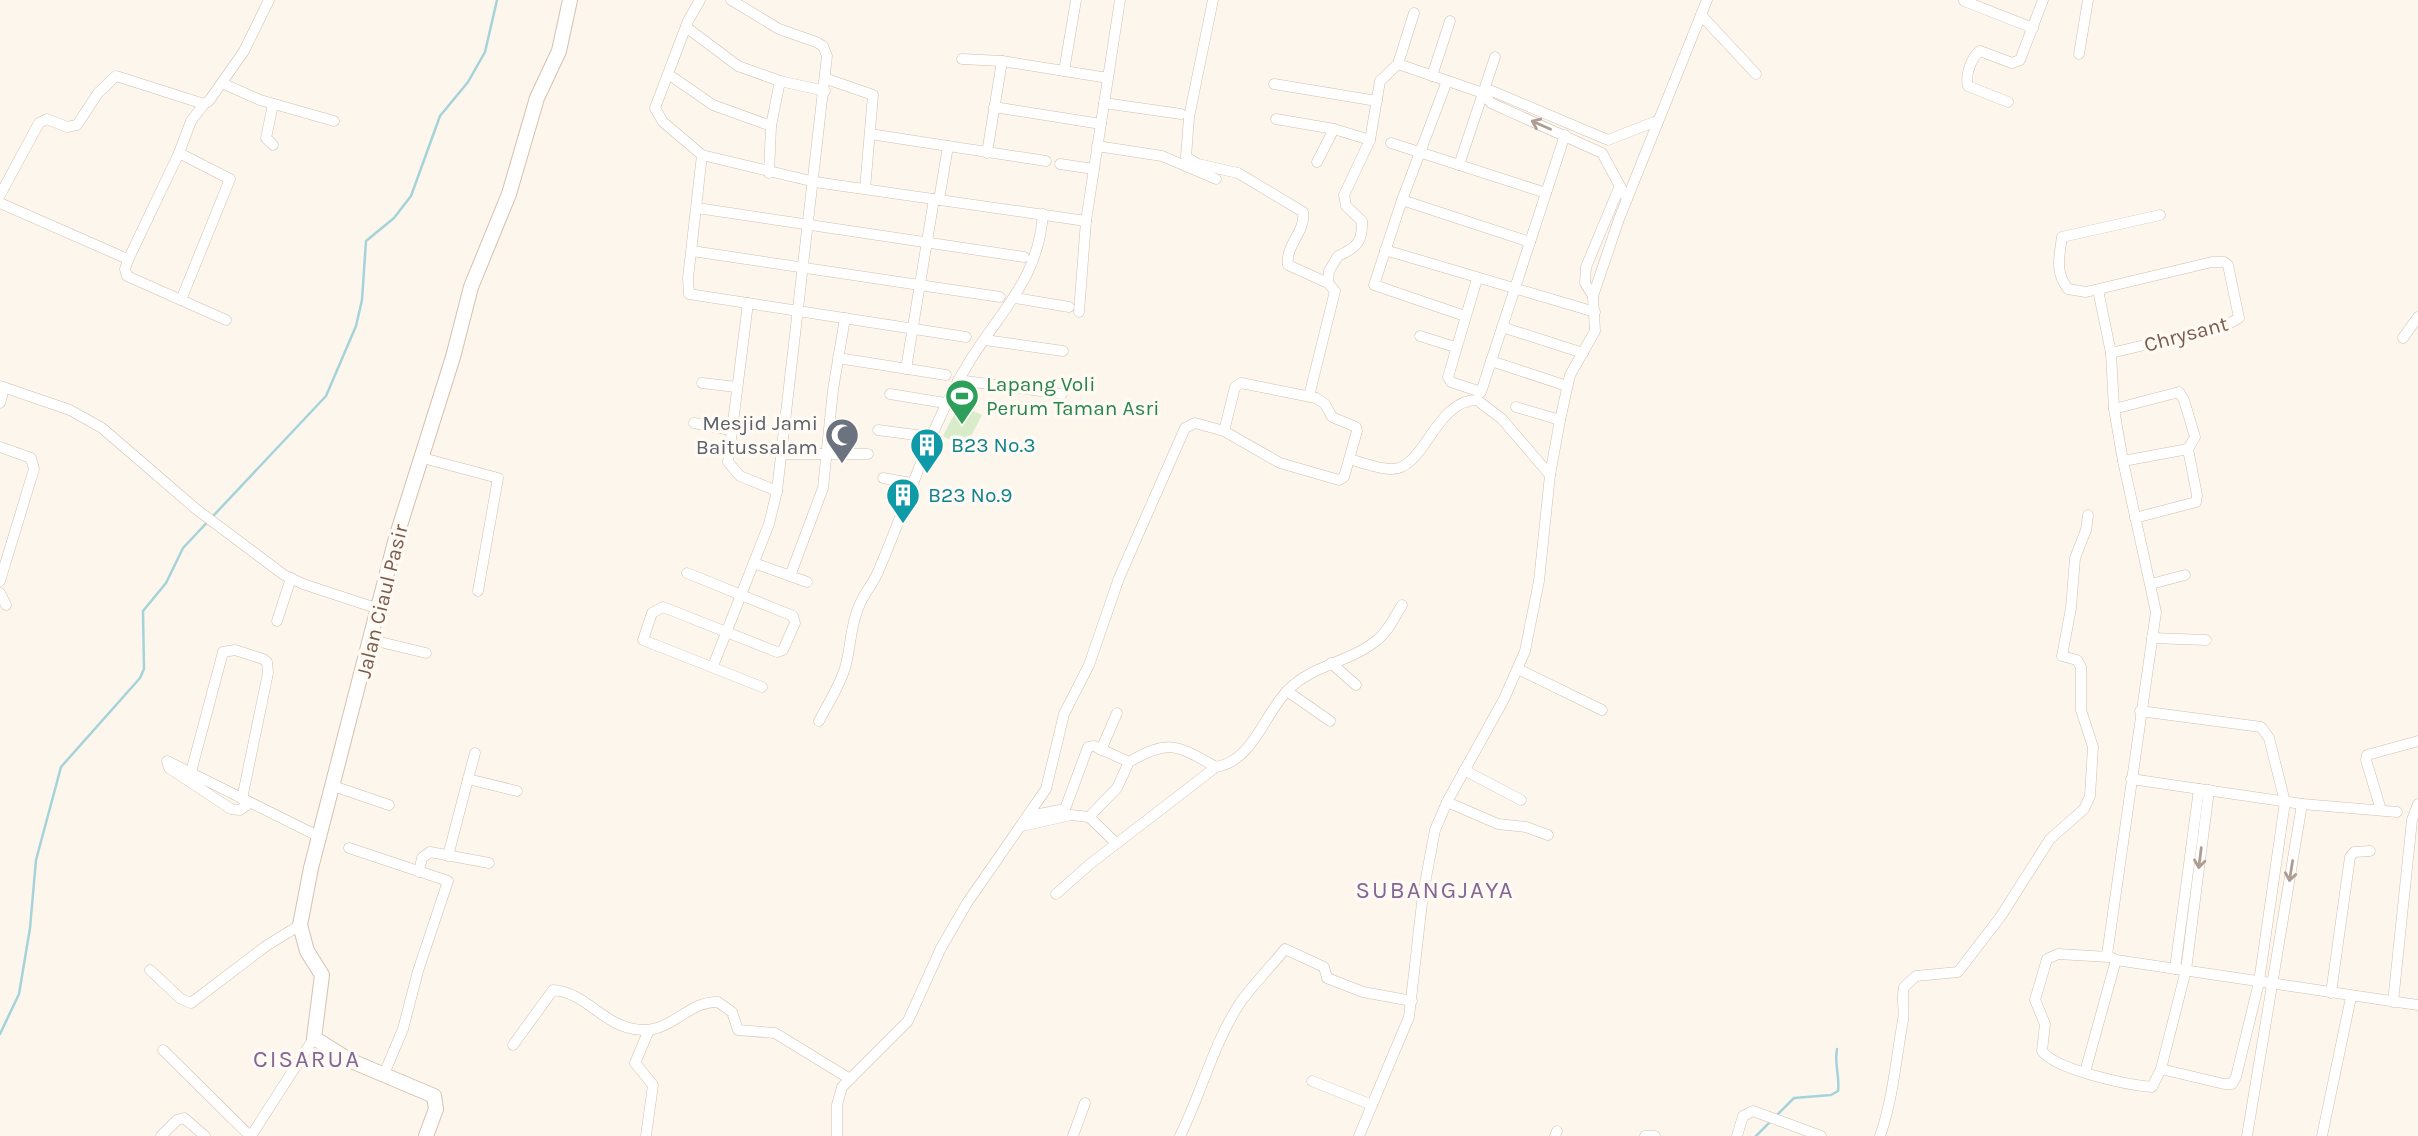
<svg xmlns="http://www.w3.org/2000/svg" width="2418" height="1136" font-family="Karla,sans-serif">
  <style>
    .green { fill: #d8ecc9 }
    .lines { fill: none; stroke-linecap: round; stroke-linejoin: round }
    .stream { stroke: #a5d3da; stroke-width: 2.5 }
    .street-casing { stroke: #d1beb0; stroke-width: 11 }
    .secondary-casing { stroke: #d6c0b0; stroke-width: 16 }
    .street { stroke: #fff; stroke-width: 10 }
    .secondary { stroke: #fff; stroke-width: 14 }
    .oneway { stroke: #af9d94 }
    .labels { text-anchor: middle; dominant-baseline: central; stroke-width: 7; stroke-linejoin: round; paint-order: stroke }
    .street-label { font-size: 21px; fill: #7a5c4d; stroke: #fffaf3 }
    .leisure-label { font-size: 21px; fill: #27864d; stroke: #fffaf3; text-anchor: start }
    .worship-label { font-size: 21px; fill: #5b616d; stroke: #fffaf3; text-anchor: end }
    .culture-label { font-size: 21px; fill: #0d838f; stroke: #fffaf3; text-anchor: start }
    .quarter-label { font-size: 24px; letter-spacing: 2px; fill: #846695; stroke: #fffaf3 }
  </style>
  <rect width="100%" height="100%" fill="#fdf6ec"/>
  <polygon class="green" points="959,405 982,415 965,448 943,436"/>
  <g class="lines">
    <g class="stream">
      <polyline points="0,1034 19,994 30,928 36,860 61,767 140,678 144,669 143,611 166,583 183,548 326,396 356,326 362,300 366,241 394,218 411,196 440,116 468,82 485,52 497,0"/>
      <path d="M1756 1136 1794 1098 1831 1095 1838 1091C1840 1075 1834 1065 1837 1049"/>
    </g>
    <g class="street-casing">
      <g id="street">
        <polyline points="700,0 688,21 655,108 663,122 702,155 688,278 689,294 966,337"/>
        <path d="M1213 0 1189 117 1186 157 1198 164 1238 173 1303 212C1306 232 1285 245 1288 265L1328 283 1335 291 1309 396"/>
        <polyline points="1964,1 2033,28"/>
        <polyline points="1701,15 1756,74"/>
        <polyline points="686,27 738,66 780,81 825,91"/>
        <polyline points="2079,54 2088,0"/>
        <polyline points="962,59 1002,61 1108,78"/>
        <polyline points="1398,64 1483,93 1492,91 1608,140 1654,122"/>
        <polyline points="1064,71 1076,0"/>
        <polyline points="668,74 713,105 771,126"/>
        <polyline points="1432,76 1450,21"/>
        <polyline points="827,79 873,95 865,189"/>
        <polyline points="1447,81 1402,200 1374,285 1465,316"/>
        <polyline points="224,84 260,100 334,121"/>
        <polyline points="1274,84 1377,101"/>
        <polyline points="1483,93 1491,103 1602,153 1627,199"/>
        <path d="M2008 102 1968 86C1965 76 1971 57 1980 51L2012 63 2020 60 2043 0"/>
        <polyline points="1104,103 1181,114"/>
        <polyline points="994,107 1101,124"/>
        <polyline points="1276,119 1334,129 1370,140"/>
        <polyline points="870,134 1046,161"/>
        <polyline points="1391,143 1546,193"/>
        <polyline points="273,145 266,138 273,104"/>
        <polyline points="1097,146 1162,156 1216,179"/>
        <polyline points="987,153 1002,61"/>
        <polyline points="702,155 815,182 1086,221"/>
        <polyline points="1317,162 1334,129"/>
        <polyline points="1060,164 1094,169"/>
        <polyline points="1459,165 1495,57"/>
        <polyline points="769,173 771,126 780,81"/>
        <polyline points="0,195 39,123 47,119 67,127 77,125 98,93 116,76 204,104 209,101 244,51 269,0"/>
        <polyline points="939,200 948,146"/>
        <polyline points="1402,200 1530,242"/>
        <polyline points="0,203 123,257 128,260 125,269 127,276 226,320"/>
        <polyline points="697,208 1024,257"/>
        <polyline points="1385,250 1595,312"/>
        <polyline points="692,251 1000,297"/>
        <polyline points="128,260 179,153"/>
        <polyline points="1477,279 1448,377 1451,382 1481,392 1565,135"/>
        <path d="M1328 283 1329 271 1338 256C1356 248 1363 242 1362 221L1346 206 1344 195 1370 140 1380 81 1398 64 1414 13"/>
        <polyline points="2098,290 2111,353 2114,409 2123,461 2156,612 2107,955 2116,960 2418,1005"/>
        <polyline points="1593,296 1585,283 1586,267 1619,188"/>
        <polyline points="1015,298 1069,307"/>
        <polyline points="181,300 230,179 179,153 191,121 204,104"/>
        <polyline points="748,303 728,462 740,476 777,491"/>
        <polyline points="1079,312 1086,221 1120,0"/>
        <polyline points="1502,327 1583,353"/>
        <polyline points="1420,336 1455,347"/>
        <polyline points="2403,338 2418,317"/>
        <polyline points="985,340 1063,351"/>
        <path d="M2111 353 2225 326 2239 318 2228 265 2224 262H2212L2086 292 2068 289C2055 273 2059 257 2062 237L2160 215"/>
        <polyline points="838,358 946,375"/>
        <polyline points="1491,361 1567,386"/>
        <polyline points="906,369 934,199"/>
        <polyline points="958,380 1062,394"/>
        <polyline points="702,383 736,387"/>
        <polyline points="0,386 70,410 102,428 196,509 284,575 303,584 379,609"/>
        <polyline points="890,394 945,403"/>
        <polyline points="0,403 4,389"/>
        <polyline points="1516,407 1560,420"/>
        <polyline points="2114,409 2179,392 2184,400 2195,437 2188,449 2197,495 2196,502 2135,518"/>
        <polyline points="694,423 730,430"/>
        <polyline points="878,430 931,437"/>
        <polyline points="0,447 31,458 34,469 0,581"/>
        <polyline points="783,454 868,454"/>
        <polyline points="423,458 498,478 478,591"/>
        <path d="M1350 459C1363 463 1379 469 1392 469 1425 469 1435 400 1477 400L1502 419 1550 475"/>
        <polyline points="2123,461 2188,449"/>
        <polyline points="883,478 911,483"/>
        <polyline points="754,563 807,582"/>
        <polyline points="687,573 793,616 795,623 783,650 777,652 663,607 652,613 643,640 762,687"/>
        <polyline points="790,576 823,488 833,390 845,318"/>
        <polyline points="2151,584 2185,575"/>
        <polyline points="0,593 6,605"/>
        <polyline points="277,621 291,578"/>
        <polyline points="2152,638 2206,640"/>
        <polyline points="372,640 426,653"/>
        <polyline points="1331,663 1356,685"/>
        <polyline points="713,666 769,524 777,491 827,56 823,46 816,42 779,29 731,0"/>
        <polyline points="1518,669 1602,710"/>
        <polyline points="1287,691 1330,721"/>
        <polyline points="2140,711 2261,727 2269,738 2285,802 2259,982 2236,1077 2232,1084 2224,1084 2161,1069"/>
        <path d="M819 721C828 704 839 687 845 668 851 648 850 626 859 606 863 595 872 585 877 574 909 502 929 426 971 359 1003 308 1038 279 1043 214"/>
        <polyline points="1101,750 1117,713"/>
        <polyline points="1464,770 1521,800"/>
        <polyline points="191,772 223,652 235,650 263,659 267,662 268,673 242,799"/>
        <polyline points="468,779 475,753"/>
        <polyline points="2131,779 2302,804 2397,812"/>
        <polyline points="333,786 389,805"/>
        <polyline points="1447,802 1498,824 1526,827 1548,835"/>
        <polyline points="250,803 240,810 231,809 169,768 167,761 320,837"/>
        <polyline points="1065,809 1088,747 1094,746 1129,762"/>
        <polyline points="2381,810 2366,760 2367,755 2418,741"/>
        <polyline points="1029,816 1065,809"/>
        <polyline points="1089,817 1116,843"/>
        <path d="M1022 826 1071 815 1089 817 1117 788 1129 762C1170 738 1178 746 1216 767"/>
        <polyline points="349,848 448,881 418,971 403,1029 384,1074"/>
        <polyline points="448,856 468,779 517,791"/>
        <polyline points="419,872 422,858 430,852 489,863"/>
        <path d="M1056 894 1090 864 1216 767C1253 761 1264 714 1288 690 1312 665 1351 662 1377 640 1388 632 1395 616 1402 605"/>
        <path d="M2109 957 2058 954 2047 959 2035 1000 2045 1024 2042 1051C2056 1070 2128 1085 2152 1087L2161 1069 2186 970 2209 790"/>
        <polyline points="2175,969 2199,789"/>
        <polyline points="150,970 181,999 191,1003 266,946 300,925"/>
        <polyline points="2331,993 2350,857 2354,852 2370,851"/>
        <polyline points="2393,1002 2412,820 2418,804"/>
        <path d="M513 1045 553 990C589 993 603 1028 642 1030 673 1031 688 1001 718 1002L732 1012 738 1030 775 1033 850 1079"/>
        <polyline points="163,1050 250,1136"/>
        <polyline points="2085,1072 2116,960"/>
        <polyline points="1312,1081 1372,1105"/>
        <polyline points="161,1136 177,1120 184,1118 205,1136"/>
        <polyline points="251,1136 314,1038"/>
        <polyline points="646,1136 653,1085 635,1063 649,1030"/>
        <polyline points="837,1136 837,1105 842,1087 908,1021 941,948 967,903 1046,789 1064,714 1089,665 1119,578 1185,428 1195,423 1224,431 1235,387 1241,383 1316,398 1325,404 1332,417 1356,427 1357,431 1344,477 1339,480 1280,463 1224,431"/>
        <polyline points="1073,1136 1085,1103"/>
        <path d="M1180 1136C1202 1092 1213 1044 1240 1003 1253 984 1271 967 1285 949L1324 967 1327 978 1363 992 1412 1001"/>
        <polyline points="1359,1136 1409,1017 1423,894 1435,830 1447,802 1504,699 1525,651 1539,581 1550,475 1560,420 1570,375 1595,331 1593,296 1619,219 1707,0"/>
        <polyline points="1555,1136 1557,1131"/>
        <polyline points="1645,1136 1655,1136"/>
        <polyline points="1737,1136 1743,1116 1753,1111 1821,1136"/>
        <path d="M1880 1136C1893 1099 1896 1059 1903 1020 1905 1009 1901 999 1904 987L1916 976 1958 972 2001 916 2050 839 2084 809 2090 796 2093 747 2081 710V667L2077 660 2062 656 2071 608 2075 558 2086 530 2088 515"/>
        <polyline points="2247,1136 2302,804"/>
        <polyline points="2322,1136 2351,997"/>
      </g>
    </g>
    <g class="secondary-casing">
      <polyline id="secondary" points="426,1136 436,1109 434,1096 349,1060 314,1038 322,975 307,951 300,925 311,868 396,538 453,357 471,287 509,194 537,98 559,51 570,0"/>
    </g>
    <use href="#street" class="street"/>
    <use href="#secondary" class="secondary"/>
  </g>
  <defs><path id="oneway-shaft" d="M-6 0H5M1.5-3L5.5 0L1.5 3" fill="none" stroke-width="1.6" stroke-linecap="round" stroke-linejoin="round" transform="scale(1.75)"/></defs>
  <g class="oneway">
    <use href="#oneway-shaft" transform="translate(1541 125) rotate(-156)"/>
    <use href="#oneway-shaft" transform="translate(2200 858) rotate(97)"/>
    <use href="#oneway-shaft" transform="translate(2291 871) rotate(99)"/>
  </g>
  <defs>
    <g id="stadium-pin" transform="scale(1.75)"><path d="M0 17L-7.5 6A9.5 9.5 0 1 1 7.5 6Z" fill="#2e9e5b" stroke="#fffaf3"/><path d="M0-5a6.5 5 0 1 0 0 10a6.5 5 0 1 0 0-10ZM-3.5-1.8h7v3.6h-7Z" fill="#fff"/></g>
    <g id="mosque-pin" transform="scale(1.75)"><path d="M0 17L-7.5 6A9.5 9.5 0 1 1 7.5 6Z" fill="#6b7280" stroke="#fffaf3"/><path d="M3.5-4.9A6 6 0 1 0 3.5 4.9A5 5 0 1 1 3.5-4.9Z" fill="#fff"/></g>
    <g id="building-pin" transform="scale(1.75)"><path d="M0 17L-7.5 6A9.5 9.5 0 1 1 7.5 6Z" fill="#0f9aa8" stroke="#fffaf3"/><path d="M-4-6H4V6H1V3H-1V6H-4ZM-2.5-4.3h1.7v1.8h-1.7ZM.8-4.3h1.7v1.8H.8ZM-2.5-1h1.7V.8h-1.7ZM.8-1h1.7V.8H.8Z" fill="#fff"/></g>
  </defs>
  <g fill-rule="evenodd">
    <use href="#stadium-pin" x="962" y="396"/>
    <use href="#mosque-pin" x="842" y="435"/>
    <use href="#building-pin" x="927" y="445"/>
    <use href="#building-pin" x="903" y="495"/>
  </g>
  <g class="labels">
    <g class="street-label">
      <text transform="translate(2186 334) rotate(-15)">Chrysant</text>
      <text transform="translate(382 601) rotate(-76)">Jalan Ciaul Pasir</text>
    </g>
    <g class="leisure-label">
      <text x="986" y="384">Lapang Voli<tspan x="986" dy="24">Perum Taman Asri</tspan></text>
    </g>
    <g class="worship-label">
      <text x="818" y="423">Mesjid Jami<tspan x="818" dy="24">Baitussalam</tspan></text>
    </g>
    <g class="culture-label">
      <text x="951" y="445">B23 No.3</text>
      <text x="928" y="495">B23 No.9</text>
    </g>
    <g class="quarter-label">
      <text x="1435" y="890">SUBANGJAYA</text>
      <text x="307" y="1059">CISARUA</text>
    </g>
  </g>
</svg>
